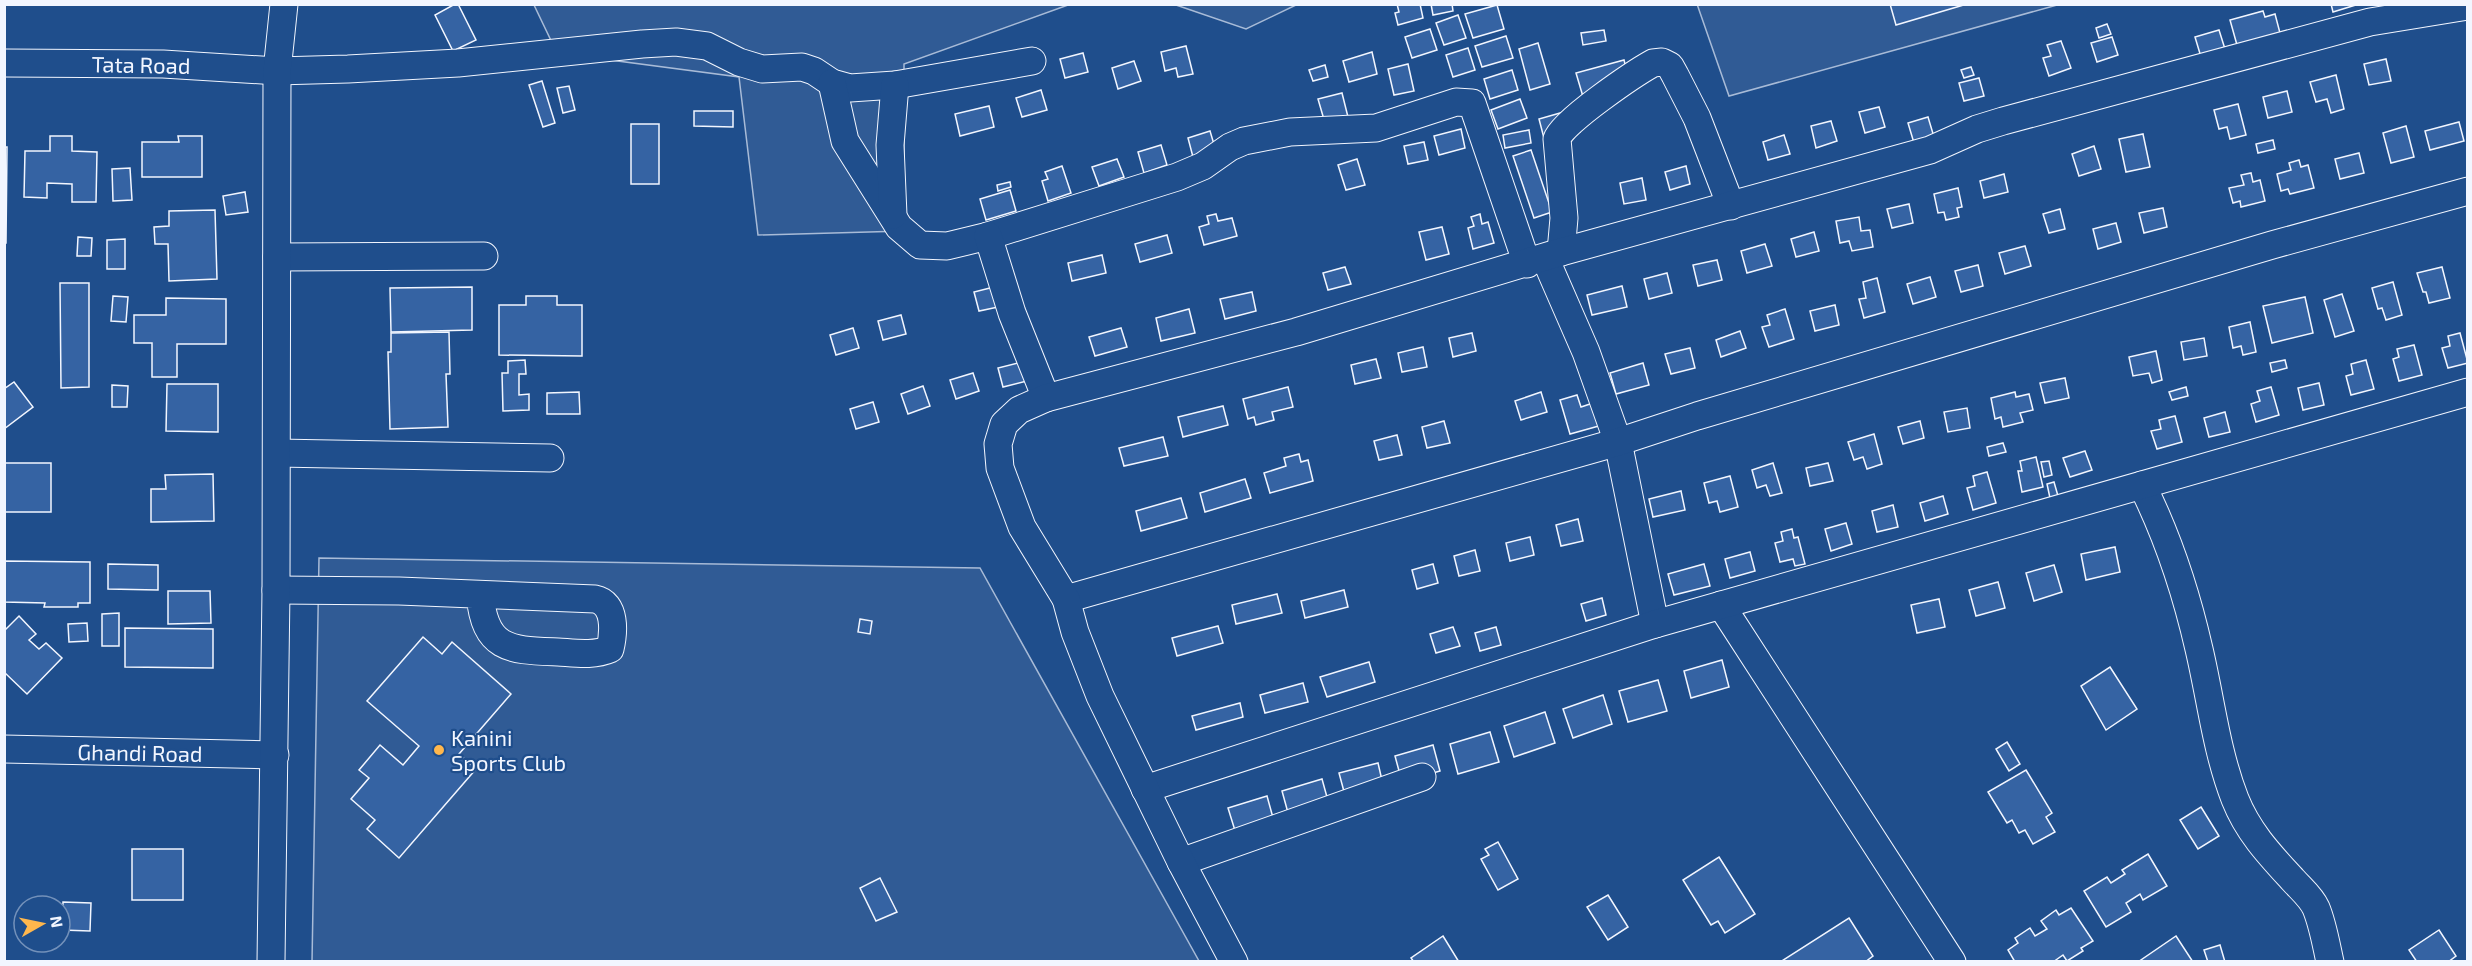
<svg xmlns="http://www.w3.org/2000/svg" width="2472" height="966" font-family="'Exo 2',sans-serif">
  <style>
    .built { fill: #305b95; stroke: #a8bbd7; stroke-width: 1.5 }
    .building { fill: #3563a3; stroke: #f2f6ff; stroke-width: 1.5 }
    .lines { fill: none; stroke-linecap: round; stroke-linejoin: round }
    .minor-casing { stroke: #f2f6ff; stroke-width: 29 }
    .minor { stroke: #1f4e8c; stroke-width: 27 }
    .poi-dot { fill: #ffb74d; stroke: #1f4e8c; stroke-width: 2 }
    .labels { text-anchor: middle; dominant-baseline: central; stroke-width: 4.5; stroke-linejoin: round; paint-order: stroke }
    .street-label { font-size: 22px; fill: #f2f6ff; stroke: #1f4e8c }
    .poi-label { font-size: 22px; fill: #f2f6ff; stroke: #1f4e8c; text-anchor: start }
  </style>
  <rect width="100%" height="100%" fill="#1f4e8c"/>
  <g class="built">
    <polygon points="1697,4 2057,5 1729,96"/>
    <polygon points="534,5 1068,5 904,64 904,231 758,235 739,77 557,53"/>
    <polygon points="1176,5 1296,4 1296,5 1246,29"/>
    <polygon points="319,558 980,568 1199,961 312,962"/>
  </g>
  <g class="building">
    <polygon points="455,4 458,4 476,40 453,51 435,15"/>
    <polygon points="1397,4 1420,4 1423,18 1398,25 1395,13 1399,12"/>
    <polygon points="1431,4 1452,4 1453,11 1433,15"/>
    <polygon points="1890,4 1967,4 1896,25"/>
    <polygon points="2331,4 2359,4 2333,12"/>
    <polygon points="1497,5 1504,29 1473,38 1465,14"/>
    <polygon points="2263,11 2265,17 2275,14 2280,33 2237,45 2230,20"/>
    <polygon points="1458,15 1466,38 1444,45 1436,23"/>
    <polygon points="2107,24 2111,34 2099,38 2096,28"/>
    <polygon points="1430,29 1437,50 1412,58 1405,37"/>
    <polygon points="1604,30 1606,41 1583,45 1581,33"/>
    <polygon points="2219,30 2225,49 2201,57 2195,37"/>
    <polygon points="1506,36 1513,58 1482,67 1475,46"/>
    <polygon points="2112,37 2118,55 2097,62 2091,43"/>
    <polygon points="2061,41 2071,68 2049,76 2043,58 2051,56 2047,45"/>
    <polygon points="1538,43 1550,84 1530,90 1519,49"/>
    <polygon points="1186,46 1193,74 1178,77 1176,68 1165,71 1161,52"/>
    <polygon points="1468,48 1475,70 1453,77 1446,55"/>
    <polygon points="1372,52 1377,74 1349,82 1343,61"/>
    <polygon points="1083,53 1088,72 1065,78 1060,59"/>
    <polygon points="2386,59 2391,81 2369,85 2364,64"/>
    <polygon points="1624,60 1631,88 1584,100 1576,73"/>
    <polygon points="1134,61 1141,81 1118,89 1112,68"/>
    <polygon points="1408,64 1414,91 1394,95 1388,69"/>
    <polygon points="1325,65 1328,77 1313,81 1309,70"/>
    <polygon points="1971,67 1974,75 1964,78 1961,70"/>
    <polygon points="1512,70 1518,90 1490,99 1484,79"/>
    <polygon points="2336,75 2344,109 2331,113 2327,99 2316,102 2310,82"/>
    <polygon points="1979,78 1984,96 1964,101 1959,83"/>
    <polygon points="542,81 555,123 543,127 529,85"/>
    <polygon points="569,86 575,110 563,113 557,88"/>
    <polygon points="1041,90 1047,110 1022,117 1016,98"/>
    <polygon points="2287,91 2292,112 2268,118 2263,97"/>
    <polygon points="1342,93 1348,117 1325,123 1318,99"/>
    <polygon points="1520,99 1527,118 1498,129 1491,110"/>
    <polygon points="2238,104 2246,135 2230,139 2227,127 2219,129 2214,110"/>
    <polygon points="989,106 994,127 960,136 955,114"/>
    <polygon points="1879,107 1885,127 1865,133 1859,112"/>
    <polygon points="1574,109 1580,132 1545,142 1539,119"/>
    <polygon points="694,111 733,111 733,127 694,126"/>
    <polygon points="1928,117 1934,137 1914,143 1908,123"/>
    <polygon points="1831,121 1837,141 1816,148 1811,126"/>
    <polygon points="2459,122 2464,141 2430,150 2425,131"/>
    <rect x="631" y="124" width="28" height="60"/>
    <polygon points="2406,126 2414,157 2391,163 2383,133"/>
    <polygon points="1461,129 1465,148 1439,155 1434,136"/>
    <polygon points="1529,130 1531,143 1505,148 1503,135"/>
    <polygon points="1210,131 1216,151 1193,157 1188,138"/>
    <polygon points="2143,134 2150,167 2126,172 2119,139"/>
    <polygon points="1784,135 1790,154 1768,160 1763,142"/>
    <polygon points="50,136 72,136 72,151 97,152 96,202 72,202 72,184 47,183 47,198 24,197 25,151 50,151"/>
    <polygon points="178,136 202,136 202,177 142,177 142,142 179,142"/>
    <polygon points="2273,140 2275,149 2258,153 2256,144"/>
    <polygon points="1424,142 1428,160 1408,164 1404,146"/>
    <polygon points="1161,145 1167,165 1144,173 1138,152"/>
    <polygon points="2094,146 2101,169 2079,176 2072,154"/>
    <polygon points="4,147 7,147 6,243 4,243"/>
    <polygon points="1531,150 1552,212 1534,218 1513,156"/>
    <polygon points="2359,153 2364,173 2340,179 2335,159"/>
    <polygon points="1117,159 1124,177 1099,186 1092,167"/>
    <polygon points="1357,159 1365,185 1346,190 1338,165"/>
    <polygon points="2299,160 2301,167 2308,165 2314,188 2290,194 2288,189 2281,191 2277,174 2291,170 2289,163"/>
    <polygon points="1062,166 1071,193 1048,201 1042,181 1048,179 1045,172"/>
    <polygon points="1686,166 1690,184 1670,190 1665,172"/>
    <polygon points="130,168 132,200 113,201 112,169"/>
    <polygon points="2251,173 2253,182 2260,180 2265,201 2241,207 2240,201 2233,203 2229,188 2244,185 2241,175"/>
    <polygon points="2004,174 2008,192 1984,198 1980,181"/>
    <polygon points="1642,178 1646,200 1624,204 1620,183"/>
    <polygon points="1010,182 1011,187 998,191 997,185"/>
    <polygon points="1958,188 1962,207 1957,208 1959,217 1946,220 1944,212 1938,213 1934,194"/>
    <polygon points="1010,190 1016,211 986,220 980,199"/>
    <polygon points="245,192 248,212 226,215 223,196"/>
    <polygon points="1909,204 1913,223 1892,228 1887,209"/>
    <polygon points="2163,208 2167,227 2144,233 2139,213"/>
    <polygon points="2060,209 2065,229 2049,233 2043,214"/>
    <polygon points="215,210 217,279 169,281 168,244 155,244 154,227 169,226 169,211"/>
    <polygon points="1216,214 1218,221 1232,218 1237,236 1204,245 1199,227 1209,224 1207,216"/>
    <polygon points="1480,214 1482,224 1488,222 1494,243 1473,249 1468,228 1474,226 1471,217"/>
    <polygon points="1859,217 1861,231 1870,230 1873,247 1852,251 1849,241 1840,243 1836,221"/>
    <polygon points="2116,223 2121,242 2098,249 2093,229"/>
    <polygon points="1442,227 1449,254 1426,260 1419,232"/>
    <polygon points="1814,232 1819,251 1796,257 1791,239"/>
    <polygon points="1167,235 1172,253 1140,262 1135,244"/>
    <polygon points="78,237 92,238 91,256 77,256"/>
    <polygon points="125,239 125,269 107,269 107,240"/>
    <polygon points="1765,244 1772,266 1747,273 1741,251"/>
    <polygon points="2025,246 2031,266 2005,274 1999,253"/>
    <polygon points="1102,255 1106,273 1072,281 1068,263"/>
    <polygon points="1717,260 1722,280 1698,286 1693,265"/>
    <polygon points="1978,265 1983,286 1961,292 1955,271"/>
    <polygon points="1345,267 1351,284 1328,290 1323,273"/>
    <polygon points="2442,267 2450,298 2429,303 2426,292 2423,292 2417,273"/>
    <polygon points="1667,273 1672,293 1649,299 1644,279"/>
    <polygon points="1930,277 1936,297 1913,304 1907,284"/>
    <polygon points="1877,278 1885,312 1864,318 1859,299 1866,298 1863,282"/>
    <polygon points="2393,282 2402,315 2386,320 2382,308 2378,309 2372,288"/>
    <polygon points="60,283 89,283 89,387 61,388"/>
    <polygon points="998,286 1003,306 979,311 974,292"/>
    <polygon points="1622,286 1627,307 1592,315 1587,295"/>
    <polygon points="472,287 472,330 391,332 390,288"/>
    <polygon points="1252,292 1256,311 1225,319 1220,299"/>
    <polygon points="2342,294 2354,331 2335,337 2324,300"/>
    <polygon points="113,296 128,297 126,322 111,321"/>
    <polygon points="526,296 557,296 557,305 582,305 582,356 499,355 499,305 526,305"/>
    <polygon points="2305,297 2313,333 2272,343 2263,306"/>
    <polygon points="166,298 226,299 226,344 177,344 177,377 152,377 152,343 134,343 134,315 166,315"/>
    <polygon points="1835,305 1839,325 1815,331 1810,311"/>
    <polygon points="1189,309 1195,333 1161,341 1156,318"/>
    <polygon points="1785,309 1794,339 1769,347 1762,327 1770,325 1767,315"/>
    <polygon points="901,315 906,334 883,340 878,321"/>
    <polygon points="2250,322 2256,352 2243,355 2241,346 2233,348 2229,327"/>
    <polygon points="853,328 859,348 836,355 830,335"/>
    <polygon points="1121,328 1127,347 1095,356 1089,337"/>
    <polygon points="1740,331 1746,348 1721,357 1716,340"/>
    <polygon points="449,332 450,374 446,374 448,427 390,429 388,352 391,352 391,333"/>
    <polygon points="1472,333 1476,351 1453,357 1449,338"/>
    <polygon points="2460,333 2468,363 2448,368 2442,348 2450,346 2448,336"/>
    <polygon points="2204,338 2207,356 2184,360 2181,342"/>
    <polygon points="2414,345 2422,375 2399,381 2393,359 2399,357 2397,349"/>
    <polygon points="1423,347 1427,367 1402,372 1398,353"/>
    <polygon points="1690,348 1695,368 1671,374 1665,354"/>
    <polygon points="2156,351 2162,380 2152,383 2149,373 2133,376 2129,357"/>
    <polygon points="1376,359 1381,378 1355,384 1351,365"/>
    <polygon points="525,360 526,374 519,374 519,395 529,394 529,410 503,411 502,373 508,373 508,361"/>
    <polygon points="2285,360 2287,368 2272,372 2270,363"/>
    <polygon points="2366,360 2374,389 2351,395 2346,376 2353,374 2351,364"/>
    <polygon points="1022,362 1027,381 1003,387 998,368"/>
    <polygon points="1643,363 1649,385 1616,394 1610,373"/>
    <polygon points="973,373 979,391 956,399 950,380"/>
    <polygon points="2065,378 2069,398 2045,403 2040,383"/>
    <polygon points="14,382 33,407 4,429 4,389"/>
    <polygon points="2319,383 2324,405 2303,410 2298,388"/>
    <polygon points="167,384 218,384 218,432 166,431"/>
    <polygon points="112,385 128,386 127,407 112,407"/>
    <polygon points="923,386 930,406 908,414 901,394"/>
    <polygon points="1288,387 1293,407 1272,412 1274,420 1256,425 1254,417 1248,419 1243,399"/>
    <polygon points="2186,387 2188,396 2172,400 2169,392"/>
    <polygon points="2271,387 2279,415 2256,422 2251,404 2260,401 2257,391"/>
    <polygon points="579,392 580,414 547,414 547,393"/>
    <polygon points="1541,392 1547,412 1521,420 1515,401"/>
    <polygon points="2015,392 2016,397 2029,394 2033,410 2020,413 2023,422 2003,427 2001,417 1995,419 1991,398"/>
    <polygon points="1577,395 1581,407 1599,401 1606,424 1570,434 1560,400"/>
    <polygon points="873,402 879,422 856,429 850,409"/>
    <polygon points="1223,406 1228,425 1183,437 1178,417"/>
    <polygon points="1967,408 1970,428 1948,432 1944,412"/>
    <polygon points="2225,412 2230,432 2209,437 2204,418"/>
    <polygon points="2175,416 2182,442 2157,449 2151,431 2161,429 2159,420"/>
    <polygon points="1444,421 1450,443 1427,448 1422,427"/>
    <polygon points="1920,421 1924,438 1903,444 1898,427"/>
    <polygon points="1874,434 1882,464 1867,469 1863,457 1854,460 1848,442"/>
    <polygon points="1397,435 1402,455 1379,460 1374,441"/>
    <polygon points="1163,437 1168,456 1124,466 1119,448"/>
    <polygon points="2003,443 2006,452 1989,456 1987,447"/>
    <polygon points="2085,451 2092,470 2070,477 2063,458"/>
    <polygon points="1299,454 1301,462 1308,460 1313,481 1270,493 1264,473 1286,466 1284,458"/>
    <polygon points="2036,457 2043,487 2022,492 2018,471 2022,471 2020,461"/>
    <polygon points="2049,461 2052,475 2044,477 2041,462"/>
    <rect x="4" y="463" width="47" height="49"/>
    <polygon points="1773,463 1782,493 1770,496 1766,485 1757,488 1752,470"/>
    <polygon points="1828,463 1833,481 1810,486 1806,468"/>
    <polygon points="1987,472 1996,503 1973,510 1967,488 1975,486 1973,476"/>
    <polygon points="213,474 214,521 151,522 151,489 166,489 165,475"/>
    <polygon points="1730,476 1738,507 1720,512 1717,501 1709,503 1704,483"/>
    <polygon points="1245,479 1251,498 1205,512 1200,493"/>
    <polygon points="2054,482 2058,496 2050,498 2047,484"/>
    <polygon points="1681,491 1685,510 1653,517 1649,499"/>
    <polygon points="1943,496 1948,514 1925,521 1920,503"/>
    <polygon points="1181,498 1187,518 1141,531 1136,511"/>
    <polygon points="1893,505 1898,527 1877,532 1872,511"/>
    <polygon points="1578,519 1583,541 1561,546 1556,525"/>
    <polygon points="1846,523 1852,544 1831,551 1825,529"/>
    <polygon points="1792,529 1794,538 1798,537 1805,564 1795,566 1793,559 1780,562 1775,543 1783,541 1781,532"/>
    <polygon points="1530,537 1534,555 1510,561 1506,543"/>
    <polygon points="2115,547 2120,572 2086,580 2081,554"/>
    <polygon points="1475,550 1480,571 1459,576 1454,556"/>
    <polygon points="1750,552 1755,571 1730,578 1725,559"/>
    <polygon points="4,561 90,562 90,603 78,603 78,607 44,607 45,603 4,602"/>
    <polygon points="108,564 158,565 158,590 108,589"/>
    <polygon points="1433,564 1438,583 1417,589 1412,570"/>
    <polygon points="1704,564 1710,586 1674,595 1668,574"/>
    <polygon points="2054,565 2062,592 2034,601 2026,573"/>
    <polygon points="1998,582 2005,608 1976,616 1969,590"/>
    <polygon points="1344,590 1348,607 1305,618 1301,601"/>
    <polygon points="168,591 210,591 211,623 168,624"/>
    <polygon points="1277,594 1282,613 1236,624 1232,605"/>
    <polygon points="1602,598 1606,615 1586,621 1581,604"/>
    <polygon points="1939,599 1945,627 1917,633 1911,605"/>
    <polygon points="119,613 119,646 102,646 102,614"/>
    <polygon points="19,616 36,634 29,640 39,649 46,643 62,658 27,694 4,672 4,631"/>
    <polygon points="860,619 872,621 870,634 858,632"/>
    <polygon points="87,623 88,641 69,642 68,624"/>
    <polygon points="1218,626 1223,643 1177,656 1172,638"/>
    <polygon points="1453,627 1460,646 1436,653 1430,634"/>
    <polygon points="1496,627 1501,645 1480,651 1475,633"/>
    <polygon points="125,628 213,629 213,668 125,667"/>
    <polygon points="423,637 442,654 452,642 511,694 459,754 476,769 399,858 367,829 375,820 351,799 369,778 359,770 380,745 403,765 419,746 367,701"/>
    <polygon points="1722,660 1729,687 1691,698 1684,671"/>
    <polygon points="1369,662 1375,682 1327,697 1320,677"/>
    <polygon points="2110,667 2137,709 2106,730 2081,686"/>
    <polygon points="1658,680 1667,711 1628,722 1619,691"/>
    <polygon points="1303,683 1308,702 1265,713 1260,695"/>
    <polygon points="1603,695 1612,724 1573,738 1563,709"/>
    <polygon points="1240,703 1243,717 1196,730 1192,716"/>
    <polygon points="1545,712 1555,743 1514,757 1504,726"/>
    <polygon points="1490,732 1499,762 1458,774 1450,744"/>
    <polygon points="2007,742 2020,764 2009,771 1996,749"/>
    <polygon points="1433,745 1440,771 1402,782 1395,756"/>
    <polygon points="1378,763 1384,789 1346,799 1339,773"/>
    <polygon points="2026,770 2052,813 2046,817 2055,832 2033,844 2025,830 2019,833 2012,820 2007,823 1988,792"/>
    <polygon points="1322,779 1330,808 1290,820 1282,791"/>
    <polygon points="1267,796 1275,825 1237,837 1228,808"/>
    <polygon points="2201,807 2219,836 2198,849 2180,820"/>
    <polygon points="1498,842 1518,879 1498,890 1481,859 1489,855 1485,849"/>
    <rect x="132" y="849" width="51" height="51"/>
    <polygon points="2148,854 2167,886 2143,900 2140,894 2126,903 2131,912 2106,927 2084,891 2107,877 2111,883 2125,874 2122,870"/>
    <polygon points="1719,857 1755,914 1725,933 1718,921 1711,925 1683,880"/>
    <polygon points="880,878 897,912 876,921 860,888"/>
    <polygon points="1608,895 1628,927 1608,940 1587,907"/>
    <polygon points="63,902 91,903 90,931 62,930"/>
    <polygon points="2071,908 2093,941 2081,948 2083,951 2067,961 2063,955 2053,962 2015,962 2008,950 2018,943 2015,938 2030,928 2035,936 2047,929 2041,921 2056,910 2059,915"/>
    <polygon points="1849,918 1873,956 1865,962 1780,962"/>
    <polygon points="2439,930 2456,956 2448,962 2417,962 2409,950"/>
    <polygon points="1443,936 1459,962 1414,962 1411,958"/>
    <polygon points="2176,936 2193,962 2138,962"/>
    <polygon points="2220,945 2225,962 2208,962 2204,950"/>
  </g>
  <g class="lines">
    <g class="minor-casing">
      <g id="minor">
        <polyline points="4,63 163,64 277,71 348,69 458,63 642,44 676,42 707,46 739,62 762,69 802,67 814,71 832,83 850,88 895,85 1032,61"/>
        <polyline points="832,83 845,141 899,227 920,245 947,246 988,236 1177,177 1203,166 1230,147 1244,141 1290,132 1376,128 1456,102 1472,103 1527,264"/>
        <polyline points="893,215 890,145 895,85"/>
        <polyline points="988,236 1012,313 1046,398"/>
        <path d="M1561 252 1564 218 1557 139C1562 122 1635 73 1653 63L1662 62 1670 66 1675 75 1697 118 1731 206"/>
        <polyline points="277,257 484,256"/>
        <polyline points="1545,258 1586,352 1618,442 1655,624"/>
        <polyline points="277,453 550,458"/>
        <path d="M2142 485C2168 537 2186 592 2199 649 2211 700 2216 750 2235 799 2248 832 2270 855 2293 880 2301 889 2311 897 2316 908 2323 925 2326 944 2330 962"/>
        <path d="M276 590 399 591 595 599C616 603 614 632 610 649 594 656 575 653 558 652 511 650 485 651 480 595"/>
        <polyline points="1066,599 1618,442 1697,416 2272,245 2468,191"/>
        <polyline points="1721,605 1952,962"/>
        <polyline points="4,749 275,755"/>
        <polyline points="1145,789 1655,624 2468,392"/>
        <polyline points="1181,862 1422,777"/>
        <polyline points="271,962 276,590 277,71 284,4"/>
        <polyline points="1234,962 1181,862 1100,696 1075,632 1066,599 1022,527 1000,468 998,444 1004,424 1019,410 1046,398 1296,332 1561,252 1930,150 1977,129 2003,121 2370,22 2468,6"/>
      </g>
    </g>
    <use href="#minor" class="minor"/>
  </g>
  <circle class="poi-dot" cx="439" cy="750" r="6"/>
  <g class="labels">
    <g class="street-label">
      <text transform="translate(141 64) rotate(1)">Tata Road</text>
      <text transform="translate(140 752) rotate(1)">Ghandi Road</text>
    </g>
    <g class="poi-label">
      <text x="451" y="737">Kanini<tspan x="451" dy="25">Sports Club</tspan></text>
    </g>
  </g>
  <rect width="2472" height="966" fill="none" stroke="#f2f6ff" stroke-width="12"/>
  <g transform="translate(42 924) rotate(81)"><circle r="28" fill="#1f4e8c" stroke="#7391ba" stroke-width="1.5"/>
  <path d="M0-4.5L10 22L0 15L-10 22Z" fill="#ffb74d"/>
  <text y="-9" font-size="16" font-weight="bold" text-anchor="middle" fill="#f2f6ff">N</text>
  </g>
</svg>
